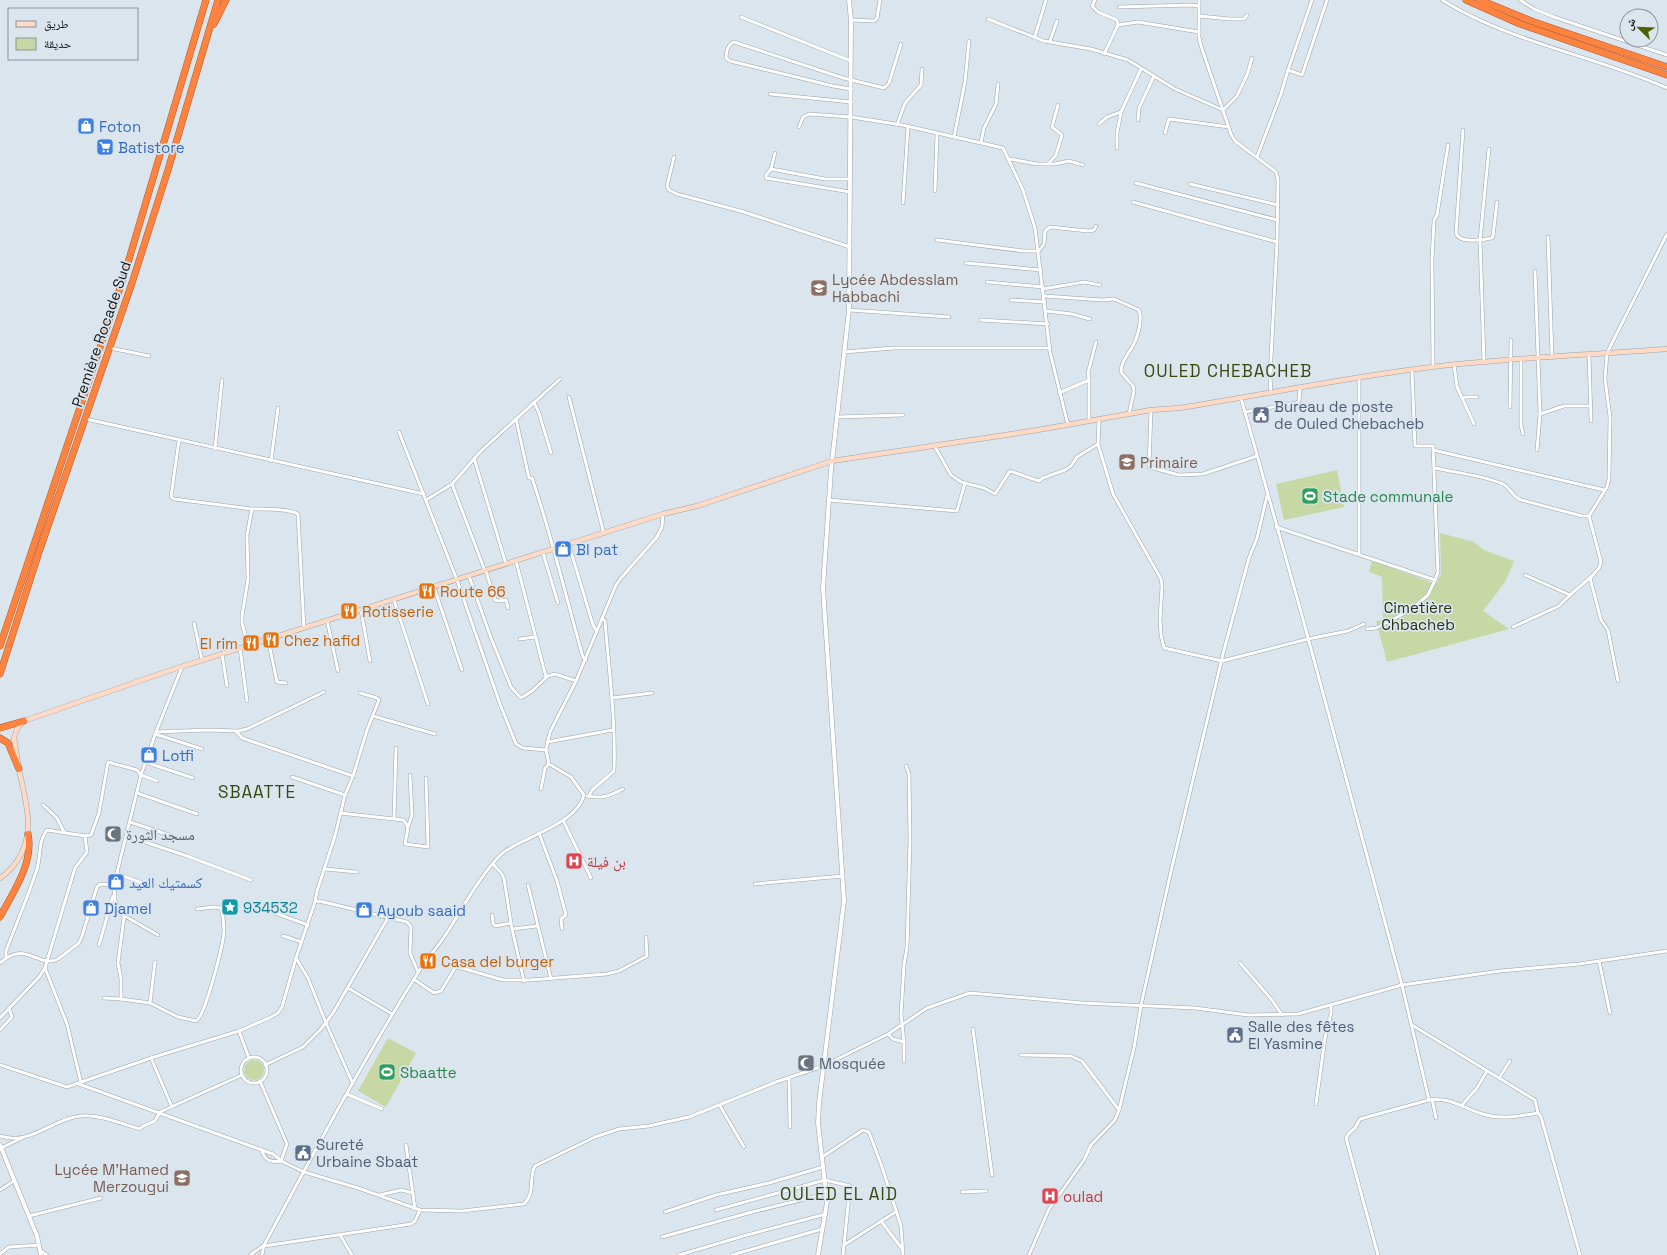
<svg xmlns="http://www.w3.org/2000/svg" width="1667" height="1255" font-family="'Space Grotesk','Noto Naskh Arabic',sans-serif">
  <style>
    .green { fill: #c8d8a5 }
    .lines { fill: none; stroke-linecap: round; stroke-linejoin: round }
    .minor-casing { stroke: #99a3ab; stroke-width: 4 }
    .tertiary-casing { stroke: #99a3ab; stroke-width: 5 }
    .secondary-casing { stroke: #99a3ab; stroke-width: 5.5 }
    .motorway-casing { stroke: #ac5e32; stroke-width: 7 }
    .minor { stroke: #fff; stroke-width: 3 }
    .tertiary { stroke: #fff; stroke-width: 4 }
    .secondary { stroke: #fedac5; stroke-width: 4.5 }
    .motorway { stroke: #fd833e; stroke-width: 6 }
    .labels { text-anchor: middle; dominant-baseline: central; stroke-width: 3.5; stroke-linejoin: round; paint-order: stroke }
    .shop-label { font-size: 15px; fill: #366cbe; stroke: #dbe5ee; text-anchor: start }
    .education-label { font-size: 15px; fill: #785e54; stroke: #dbe5ee; text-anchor: start }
    .street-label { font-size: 15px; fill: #15191c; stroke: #dbe5ee }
    .service-label { font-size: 15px; fill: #4e5e75; stroke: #dbe5ee; text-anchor: start }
    .leisure-label { font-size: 15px; fill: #27864d; stroke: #dbe5ee; text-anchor: start }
    .food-label { font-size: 15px; fill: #c56008; stroke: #dbe5ee; text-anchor: start }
    .park-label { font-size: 15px; fill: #28300f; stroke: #dbe5ee }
    .worship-label { font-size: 15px; fill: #5b616d; stroke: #dbe5ee; text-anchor: start }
    .health-label { font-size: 15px; fill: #be3a42; stroke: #dbe5ee; text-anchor: start }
    .culture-label { font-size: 15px; fill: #0d838f; stroke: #dbe5ee; text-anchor: start }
    .quarter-label { font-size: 17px; letter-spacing: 1px; fill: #3a470f; stroke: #dbe5ee }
  </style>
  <rect width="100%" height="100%" fill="#dbe5ee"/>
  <g class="green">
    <polygon points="1337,470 1344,507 1284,520 1276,484"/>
    <polygon points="1440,533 1474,542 1484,550 1514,561 1505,582 1483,611 1509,629 1387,662 1376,621 1383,620 1382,577 1369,572 1372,561 1436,584 1441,574"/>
    <polygon points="388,1038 416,1053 386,1107 358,1091"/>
    <circle cx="254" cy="1070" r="10"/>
  </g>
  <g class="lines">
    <g class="minor-casing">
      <g id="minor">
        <polyline points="1095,0 1092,6 1098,12 1117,20 1118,25 1104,54"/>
        <polyline points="1199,0 1199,37 1201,46 1231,134 1235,141 1276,172 1278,180 1277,242 1270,377 1271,393"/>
        <path d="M1442 0C1511 43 1593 55 1667 88"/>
        <polyline points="1520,0 1534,9 1554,17 1667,55"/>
        <polyline points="1119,7 1191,5 1199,6"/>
        <polyline points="1199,16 1230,19 1244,19 1247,15"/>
        <polyline points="741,17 851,61"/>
        <polyline points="988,19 1044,41 1091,49 1128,60 1175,89 1223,110 1237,96 1247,75 1252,58"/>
        <polyline points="851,20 874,21 877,18 880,0"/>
        <polyline points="1118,25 1138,22 1199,32"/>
        <polyline points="1035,36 1046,0"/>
        <polyline points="1050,41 1057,21"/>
        <polyline points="1288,70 1312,0"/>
        <path d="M851 89 833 86 730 61 726 58C726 52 728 44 734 42L843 78 884 88 889 83 901 44"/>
        <polyline points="770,94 851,102"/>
        <polyline points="1138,120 1139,108 1154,76"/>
        <polyline points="1099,124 1107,117 1121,112 1141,69"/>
        <polyline points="897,125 905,103 921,85 922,69"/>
        <polyline points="799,127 803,117 809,114 851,117 902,125 1003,148 1023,190 1035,228 1050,352 1068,425"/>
        <path d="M1463 130 1456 233C1459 242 1472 240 1480 240L1484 361"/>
        <polyline points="1165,133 1169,119 1229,127"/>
        <polyline points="954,137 965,82 969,41"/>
        <polyline points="981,142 984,128 996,104 998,84"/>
        <polyline points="1117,148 1117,133 1121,112"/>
        <polyline points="1489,149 1480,240 1492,238 1493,236 1497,202"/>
        <polyline points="775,153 771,169 766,175 766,178 850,192"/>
        <polyline points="674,157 667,186 669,190 677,194 744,212 850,247"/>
        <polyline points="1257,157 1281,94 1288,70 1302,75 1327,0"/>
        <polyline points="1010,159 1037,164 1055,164 1069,161 1083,165"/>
        <polyline points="1048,164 1056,155 1062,135 1052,127 1058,105"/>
        <polyline points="771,169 825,179 850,179"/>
        <polyline points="1136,183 1277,220"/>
        <polyline points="1190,184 1278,205"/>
        <polyline points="935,191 937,134"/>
        <polyline points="1133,202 1277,242"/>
        <polyline points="903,203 908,127"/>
        <polyline points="1548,237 1552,356"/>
        <polyline points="937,240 1023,251 1039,251 1044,244 1045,231 1050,227 1088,231 1094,230 1096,226"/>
        <polyline points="966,263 1041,270"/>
        <polyline points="1535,271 1540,414 1537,450"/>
        <polyline points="987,282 1043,287"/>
        <polyline points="1043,289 1084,282 1100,285"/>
        <path d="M1044 296 1102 300 1114 299 1139 310C1143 320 1137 340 1131 349 1126 357 1121 363 1121 372L1133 386 1134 391 1129 414"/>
        <polyline points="1011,300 1045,302"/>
        <polyline points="849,310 949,317"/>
        <polyline points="1046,311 1072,314 1090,319"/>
        <polyline points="981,320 1048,324"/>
        <polyline points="110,348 149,356"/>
        <polyline points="844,352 894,348 1050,348"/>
        <polyline points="1607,353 1667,234"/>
        <polyline points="1589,355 1591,421"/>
        <polyline points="1521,358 1521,425 1523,434"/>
        <polyline points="1454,364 1457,387 1474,424"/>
        <polyline points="1433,367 1432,260 1434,220 1437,215 1448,145"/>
        <polyline points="1359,378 1359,554"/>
        <polyline points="1089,380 1088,373 1096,342"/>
        <polyline points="1059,393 1089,380 1089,421"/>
        <polyline points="569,397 604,534"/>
        <polyline points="1241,398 1301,612 1402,985 1429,1100 1360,1119 1355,1128 1349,1133 1346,1138 1378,1255"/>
        <polyline points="1462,398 1466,397 1477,397"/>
        <polyline points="534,402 539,413 551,453"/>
        <polyline points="1510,407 1511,340"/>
        <polyline points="1151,410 1149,467 1179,475 1203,474 1257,456"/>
        <polyline points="1245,412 1296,403 1299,401 1300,388"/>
        <polyline points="1540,414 1564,406 1591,406"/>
        <polyline points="837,417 903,415"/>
        <polyline points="86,419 424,494"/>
        <path d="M516 419 529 478H532C552 537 566 597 583 657L586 660"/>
        <polyline points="1099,420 1098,444 1113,494 1161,579 1162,586 1160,620 1161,635 1164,648 1222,661 1308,639 1348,631 1364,624"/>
        <polyline points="399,432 457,580 500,704 516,744 523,748 546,750"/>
        <polyline points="179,440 171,497 174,499 252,509 247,535 248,579 242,616 242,623 248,645"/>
        <polyline points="934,445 951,475 961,482 984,488 995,494 1010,471 1039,481 1043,478 1065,470 1071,466 1077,457 1098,444"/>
        <polyline points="215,449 222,380"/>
        <polyline points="1433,450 1604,490"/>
        <polyline points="474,458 506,564"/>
        <polyline points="271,461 278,408"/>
        <path d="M1435 468C1457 473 1482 475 1503 484 1511 488 1512 497 1521 500L1582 516H1589"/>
        <polyline points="452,484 485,571"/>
        <polyline points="426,500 452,484 481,451 560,379"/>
        <polyline points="829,500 957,511 965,483"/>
        <path d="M252 509C264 509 288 508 298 514L304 628"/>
        <polyline points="1276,527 1435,580 1438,572 1433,446 1415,446 1412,370"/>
        <polyline points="569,545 593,625 597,632"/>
        <polyline points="543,553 558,603"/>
        <polyline points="516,561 546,677"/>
        <polyline points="486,571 495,600 498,601 506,600 508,608"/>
        <polyline points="1525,575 1570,595"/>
        <polyline points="469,576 491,638 511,687 521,698 532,691 548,676 555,674 576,681"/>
        <polyline points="1590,578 1601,620 1608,630 1618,681"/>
        <polyline points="434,587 462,670"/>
        <polyline points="394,600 428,704"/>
        <polyline points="361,610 370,661"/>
        <polyline points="327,620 338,671"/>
        <polyline points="194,623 202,660"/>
        <polyline points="1513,627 1559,606 1570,595 1592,576 1599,568 1601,562 1589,516 1607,487 1609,479 1610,417 1605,379 1607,353"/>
        <polyline points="1367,629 1376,628 1409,611 1428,595 1435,580"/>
        <polyline points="268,639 277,682 286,683"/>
        <polyline points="520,639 535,637"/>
        <polyline points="240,648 247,701"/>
        <polyline points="222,654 227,686"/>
        <polyline points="612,698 652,693"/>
        <polyline points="373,716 435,734"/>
        <polyline points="236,731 242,738 353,776"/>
        <polyline points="156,732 208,730 238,731 247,729 324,692"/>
        <polyline points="155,734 202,749"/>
        <polyline points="547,742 613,730"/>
        <polyline points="145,762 193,778"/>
        <polyline points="292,777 345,795"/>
        <polyline points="541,789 545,768 549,764"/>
        <polyline points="137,793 197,814"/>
        <path d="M587 796C604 799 608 796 623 789"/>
        <path d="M589 796 592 790 614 771C616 721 609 671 605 621L602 618"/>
        <polyline points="43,805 57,818 64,832"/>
        <path d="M340 813 403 820C411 826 406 836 405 844L428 847 426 778"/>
        <polyline points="394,819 396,748"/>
        <polyline points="563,820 591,878"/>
        <polyline points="130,822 172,836"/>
        <polyline points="408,827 412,815 410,775"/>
        <polyline points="539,833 557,881 566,915 561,919 562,929"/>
        <polyline points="85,836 91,835 99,813 108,762 137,770 141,775 157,781"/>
        <polyline points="127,836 187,856 251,880"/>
        <polyline points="493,864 502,874 504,879 512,929 537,926"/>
        <polyline points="325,869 357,872"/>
        <polyline points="118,874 150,886"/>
        <polyline points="755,884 843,876"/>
        <path d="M114 885 115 901 124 917 118 963 121 979V999L150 1003 178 1017 196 1021C205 1017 224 942 224 930 224 922 223 915 221 908L214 907 197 909"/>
        <polyline points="528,885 551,979"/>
        <polyline points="315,902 317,891 335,836 345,795 353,776 367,730 379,700 377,698 360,693"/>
        <polyline points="275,913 308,925"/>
        <polyline points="123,915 158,935"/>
        <polyline points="492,915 493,923 495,926 511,923"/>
        <polyline points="512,929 524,981"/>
        <polyline points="283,936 302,942"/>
        <polyline points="99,945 113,896"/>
        <polyline points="296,958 308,978 326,1023 353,1084"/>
        <polyline points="1599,961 1610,1013"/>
        <path d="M0 963C26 939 38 969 58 959L79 943 82 936 97 887 100 884 114 885 141 775 156 732 182 667"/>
        <polyline points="1240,963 1272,1000 1282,1015"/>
        <polyline points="45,968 67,1024 81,1083"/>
        <polyline points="415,980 434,993 441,991 455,968 458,967 503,980 530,980 607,974 619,971 647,956 646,937"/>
        <polyline points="348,988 392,1014"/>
        <polyline points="104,998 121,999"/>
        <polyline points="150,1003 155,962"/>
        <path d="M0 1018 39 977 45 968 75 868 87 852 85 836 47 830C38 841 41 856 37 869 28 897 16 924 6 951V957"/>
        <path d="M1412 1025 1535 1100 1538 1113C1520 1116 1501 1120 1483 1114 1462 1108 1452 1097 1429 1100"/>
        <polyline points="973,1029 992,1175"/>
        <polyline points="0,1030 12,1017 9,1008"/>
        <polyline points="239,1031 249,1058"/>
        <polyline points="888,1034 893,1039 904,1042"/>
        <polyline points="1021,1055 1071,1056 1082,1061 1119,1110"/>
        <circle cx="254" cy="1070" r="13"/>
        <polyline points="151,1058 172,1107"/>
        <polyline points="904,1061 904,1042 901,1015 904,965 907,947 910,840 909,774 906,766"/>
        <polyline points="0,1065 67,1087 151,1058 239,1031 269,1018 278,1013 282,1007 296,958 315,902 319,901 407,922 411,927 410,953 418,972"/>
        <polyline points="265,1065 303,1047 321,1029 333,1013 389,916"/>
        <polyline points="1499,1078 1510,1061"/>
        <polyline points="789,1079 790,1127"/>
        <path d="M260 1081 287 1144 281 1161C271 1163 264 1160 262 1150"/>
        <path d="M76 1083 273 1154 283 1162 304 1172 358 1188 420 1210 462 1211 524 1204C536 1192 528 1179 535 1166L595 1137 619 1129 649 1126 689 1117 776 1082 823 1066 888 1034 927 1008 970 993 1082 1003 1195 1008 1248 1015 1298 1014 1402 985 1500 971 1579 964 1667 951"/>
        <polyline points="347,1094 382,1109"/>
        <polyline points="1432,1099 1436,1118"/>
        <polyline points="1316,1104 1325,1038 1331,1013 1331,1006"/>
        <polyline points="1462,1105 1477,1088 1487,1071"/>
        <polyline points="720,1106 744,1147"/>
        <polyline points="1538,1113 1541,1117 1580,1255"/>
        <path d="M0 1136C30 1146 52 1119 80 1116 100 1114 121 1124 140 1129L143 1126 155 1121 160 1112 242 1075"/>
        <polyline points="406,1145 415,1209"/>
        <polyline points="1,1148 22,1138"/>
        <polyline points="822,1157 863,1130 869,1132 882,1167 901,1226 903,1255"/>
        <polyline points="0,1190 14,1181"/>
        <polyline points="962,1192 986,1191"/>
        <polyline points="380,1195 401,1190 413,1193"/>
        <polyline points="716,1210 825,1180 850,1186 843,1255"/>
        <polyline points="665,1212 716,1195 769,1183 823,1167"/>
        <polyline points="29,1216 101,1198"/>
        <polyline points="881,1221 903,1250"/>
        <polyline points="340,1235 352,1255"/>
        <polyline points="662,1237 752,1212 826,1194"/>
        <polyline points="844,1245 897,1211"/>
        <polyline points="264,1246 411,1224 415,1221 420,1210"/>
        <polyline points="41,1251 47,1255"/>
        <polyline points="0,1254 9,1247 39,1245"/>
        <polyline points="250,1255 263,1246"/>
        <path d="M262 1255 264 1245C314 1153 363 1060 419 971 426 960 435 950 442 940 456 920 467 898 481 879 488 869 497 856 507 850 530 835 577 823 584 795L571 777 549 764 546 750 550 732 576 681 616 585 621 578 657 537 662 527 663 514"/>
        <polyline points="679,1255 747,1235 826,1214"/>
        <polyline points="732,1255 822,1229"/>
        <polyline points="1029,1255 1049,1209 1084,1160 1091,1145 1115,1120 1119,1110 1134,1048 1141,1005 1172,867 1224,650 1249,558 1257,538 1267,496"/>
      </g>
    </g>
    <g class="tertiary-casing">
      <g id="tertiary">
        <polyline points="0,1145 37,1236 41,1255"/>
        <polyline points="818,1255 827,1202 818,1123 819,1103 844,901 823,588 831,470 849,310 851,20 849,0"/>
      </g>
    </g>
    <g class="secondary-casing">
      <path id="secondary" d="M0 878C7 874 12 868 17 861 37 832 25 800 19 769 17 759 16 748 14 738L17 729 24 721 171 670 663 514 697 506 832 461 1032 431 1151 410 1179 408C1263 395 1347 377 1432 367 1510 358 1589 355 1667 349"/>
    </g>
    <g class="motorway-casing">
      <g id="motorway">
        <polyline points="1466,0 1520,24 1667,75"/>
        <polyline points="1480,0 1534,22 1667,67"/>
        <polyline points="214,24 226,0"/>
        <polyline points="0,646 124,276 206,0"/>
        <polyline points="0,674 39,552 132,283 168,170 218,0"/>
        <polyline points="0,728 24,721"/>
        <polyline points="0,738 8,743 19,769"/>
        <path d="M0 917C13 892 34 863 28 834"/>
      </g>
    </g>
    <use href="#minor" class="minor"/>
    <use href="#tertiary" class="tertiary"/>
    <use href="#secondary" class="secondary"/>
    <use href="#motorway" class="motorway"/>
  </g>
  <defs>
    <g id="shop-square" transform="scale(0.9)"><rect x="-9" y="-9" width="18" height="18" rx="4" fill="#3f7fe0" stroke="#dbe5ee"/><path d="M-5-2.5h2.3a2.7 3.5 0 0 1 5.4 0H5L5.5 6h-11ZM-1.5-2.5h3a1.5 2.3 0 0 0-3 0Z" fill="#fff"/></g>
    <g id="supermarket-square" transform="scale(0.9)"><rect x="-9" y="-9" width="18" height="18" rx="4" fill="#3f7fe0" stroke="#dbe5ee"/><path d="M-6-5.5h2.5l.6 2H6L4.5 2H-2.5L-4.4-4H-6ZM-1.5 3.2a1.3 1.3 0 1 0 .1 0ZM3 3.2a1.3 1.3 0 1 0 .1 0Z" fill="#fff"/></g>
    <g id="school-square" transform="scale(0.9)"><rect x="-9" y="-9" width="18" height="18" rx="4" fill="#8d6e63" stroke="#dbe5ee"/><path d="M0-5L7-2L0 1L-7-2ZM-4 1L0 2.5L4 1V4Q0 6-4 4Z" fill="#fff"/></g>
    <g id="civic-square" transform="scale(0.9)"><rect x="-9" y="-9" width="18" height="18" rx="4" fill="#5c6f8a" stroke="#dbe5ee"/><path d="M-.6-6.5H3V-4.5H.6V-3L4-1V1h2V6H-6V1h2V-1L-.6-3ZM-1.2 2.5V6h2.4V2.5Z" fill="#fff"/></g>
    <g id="stadium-square" transform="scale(0.9)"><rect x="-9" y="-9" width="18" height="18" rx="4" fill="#2e9e5b" stroke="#dbe5ee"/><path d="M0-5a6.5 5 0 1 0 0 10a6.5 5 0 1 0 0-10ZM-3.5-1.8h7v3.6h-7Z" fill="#fff"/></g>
    <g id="restaurant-square" transform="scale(0.9)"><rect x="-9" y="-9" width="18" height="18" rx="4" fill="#e8710a" stroke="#dbe5ee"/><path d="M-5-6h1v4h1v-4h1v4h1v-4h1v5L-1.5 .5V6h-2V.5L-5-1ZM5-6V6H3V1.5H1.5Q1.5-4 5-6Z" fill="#fff"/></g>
    <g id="mosque-square" transform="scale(0.9)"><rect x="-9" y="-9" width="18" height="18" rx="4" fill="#6b7280" stroke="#dbe5ee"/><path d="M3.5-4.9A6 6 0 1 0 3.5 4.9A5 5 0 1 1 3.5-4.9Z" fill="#fff"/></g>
    <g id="hospital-square" transform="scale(0.9)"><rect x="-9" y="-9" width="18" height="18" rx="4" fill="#e0444e" stroke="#dbe5ee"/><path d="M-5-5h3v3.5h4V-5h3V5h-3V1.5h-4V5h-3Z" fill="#fff"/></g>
    <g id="sight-square" transform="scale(0.9)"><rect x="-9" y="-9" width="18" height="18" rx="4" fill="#0f9aa8" stroke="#dbe5ee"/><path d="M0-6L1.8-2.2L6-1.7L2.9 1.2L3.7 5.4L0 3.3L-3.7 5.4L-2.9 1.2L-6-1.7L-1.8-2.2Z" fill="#fff"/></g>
  </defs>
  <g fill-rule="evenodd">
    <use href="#shop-square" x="86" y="126"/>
    <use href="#supermarket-square" x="105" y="147"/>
    <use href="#school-square" x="819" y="288"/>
    <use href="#civic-square" x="1261" y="415"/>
    <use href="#school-square" x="1127" y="462"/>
    <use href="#stadium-square" x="1310" y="496"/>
    <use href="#shop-square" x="563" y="549"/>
    <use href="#restaurant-square" x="427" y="591"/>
    <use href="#restaurant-square" x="349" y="611"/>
    <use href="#restaurant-square" x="271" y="640"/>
    <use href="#restaurant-square" x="251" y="643"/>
    <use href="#shop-square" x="149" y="755"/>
    <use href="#mosque-square" x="113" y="834"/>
    <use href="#hospital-square" x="574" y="861"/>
    <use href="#shop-square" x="116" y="882"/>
    <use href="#sight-square" x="230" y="907"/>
    <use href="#shop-square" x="91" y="908"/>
    <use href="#shop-square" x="364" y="910"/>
    <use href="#restaurant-square" x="428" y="961"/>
    <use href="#civic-square" x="1235" y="1035"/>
    <use href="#mosque-square" x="806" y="1063"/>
    <use href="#stadium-square" x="387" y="1072"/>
    <use href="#civic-square" x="303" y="1153"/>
    <use href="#school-square" x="182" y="1178"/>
    <use href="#hospital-square" x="1050" y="1196"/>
  </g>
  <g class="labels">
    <g class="shop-label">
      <text x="99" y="126">Foton</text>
      <text x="118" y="147">Batistore</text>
      <text x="576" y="549">Bl pat</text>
      <text x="162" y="755">Lotfi</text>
      <text x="129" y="882">كسمتيك العيد</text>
      <text x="104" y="908">Djamel</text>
      <text x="377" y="910">Ayoub saaid</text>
    </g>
    <g class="education-label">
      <text x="832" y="279">Lycée Abdesslam<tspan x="832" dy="17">Habbachi</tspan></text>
      <text x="1140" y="462">Primaire</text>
      <text x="169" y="1169" text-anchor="end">Lycée M'Hamed<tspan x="169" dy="17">Merzougui</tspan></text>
    </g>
    <g class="street-label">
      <text transform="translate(101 334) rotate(-71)">Première Rocade Sud</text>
    </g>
    <g class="service-label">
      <text x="1274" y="406">Bureau de poste<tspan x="1274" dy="17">de Ouled Chebacheb</tspan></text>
      <text x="1248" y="1026">Salle des fêtes<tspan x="1248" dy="17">El Yasmine</tspan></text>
      <text x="316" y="1144">Sureté<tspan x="316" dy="17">Urbaine Sbaat</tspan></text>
    </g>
    <g class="leisure-label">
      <text x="1323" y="496">Stade communale</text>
      <text x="400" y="1072">Sbaatte</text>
    </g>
    <g class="food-label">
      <text x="440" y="591">Route 66</text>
      <text x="362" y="611">Rotisserie</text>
      <text x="284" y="640">Chez hafid</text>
      <text x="238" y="643" text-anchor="end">El rim</text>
      <text x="441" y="961">Casa del burger</text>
    </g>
    <g class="park-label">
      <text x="1418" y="607">Cimetière<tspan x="1418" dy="17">Chbacheb</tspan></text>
    </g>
    <g class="worship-label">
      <text x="126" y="834">مسجد الثورة</text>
      <text x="819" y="1063">Mosquée</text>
    </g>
    <g class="health-label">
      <text x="587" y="861">بن فيلة</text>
      <text x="1063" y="1196">oulad</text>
    </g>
    <g class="culture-label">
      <text x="243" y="907">934532</text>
    </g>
    <g class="quarter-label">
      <text x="1228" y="371">OULED CHEBACHEB</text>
      <text x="257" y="792">SBAATTE</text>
      <text x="839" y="1194">OULED EL AID</text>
    </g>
  </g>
  <rect x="8" y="8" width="130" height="52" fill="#dbe5ee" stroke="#8c939a"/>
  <rect x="16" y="21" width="20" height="6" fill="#fedac5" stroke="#8c939a"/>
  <text x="44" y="28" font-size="12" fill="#15191c">طريق</text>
  <rect x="16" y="38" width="20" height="12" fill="#c8d8a5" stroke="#8c939a"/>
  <text x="44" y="48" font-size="12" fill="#15191c">حديقة</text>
  <g transform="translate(1639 28) rotate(293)"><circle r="19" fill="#dbe5ee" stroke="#8c939a"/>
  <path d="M0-3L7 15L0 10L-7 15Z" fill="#4e6006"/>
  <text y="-6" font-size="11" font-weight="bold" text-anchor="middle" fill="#15191c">ش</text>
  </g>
</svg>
